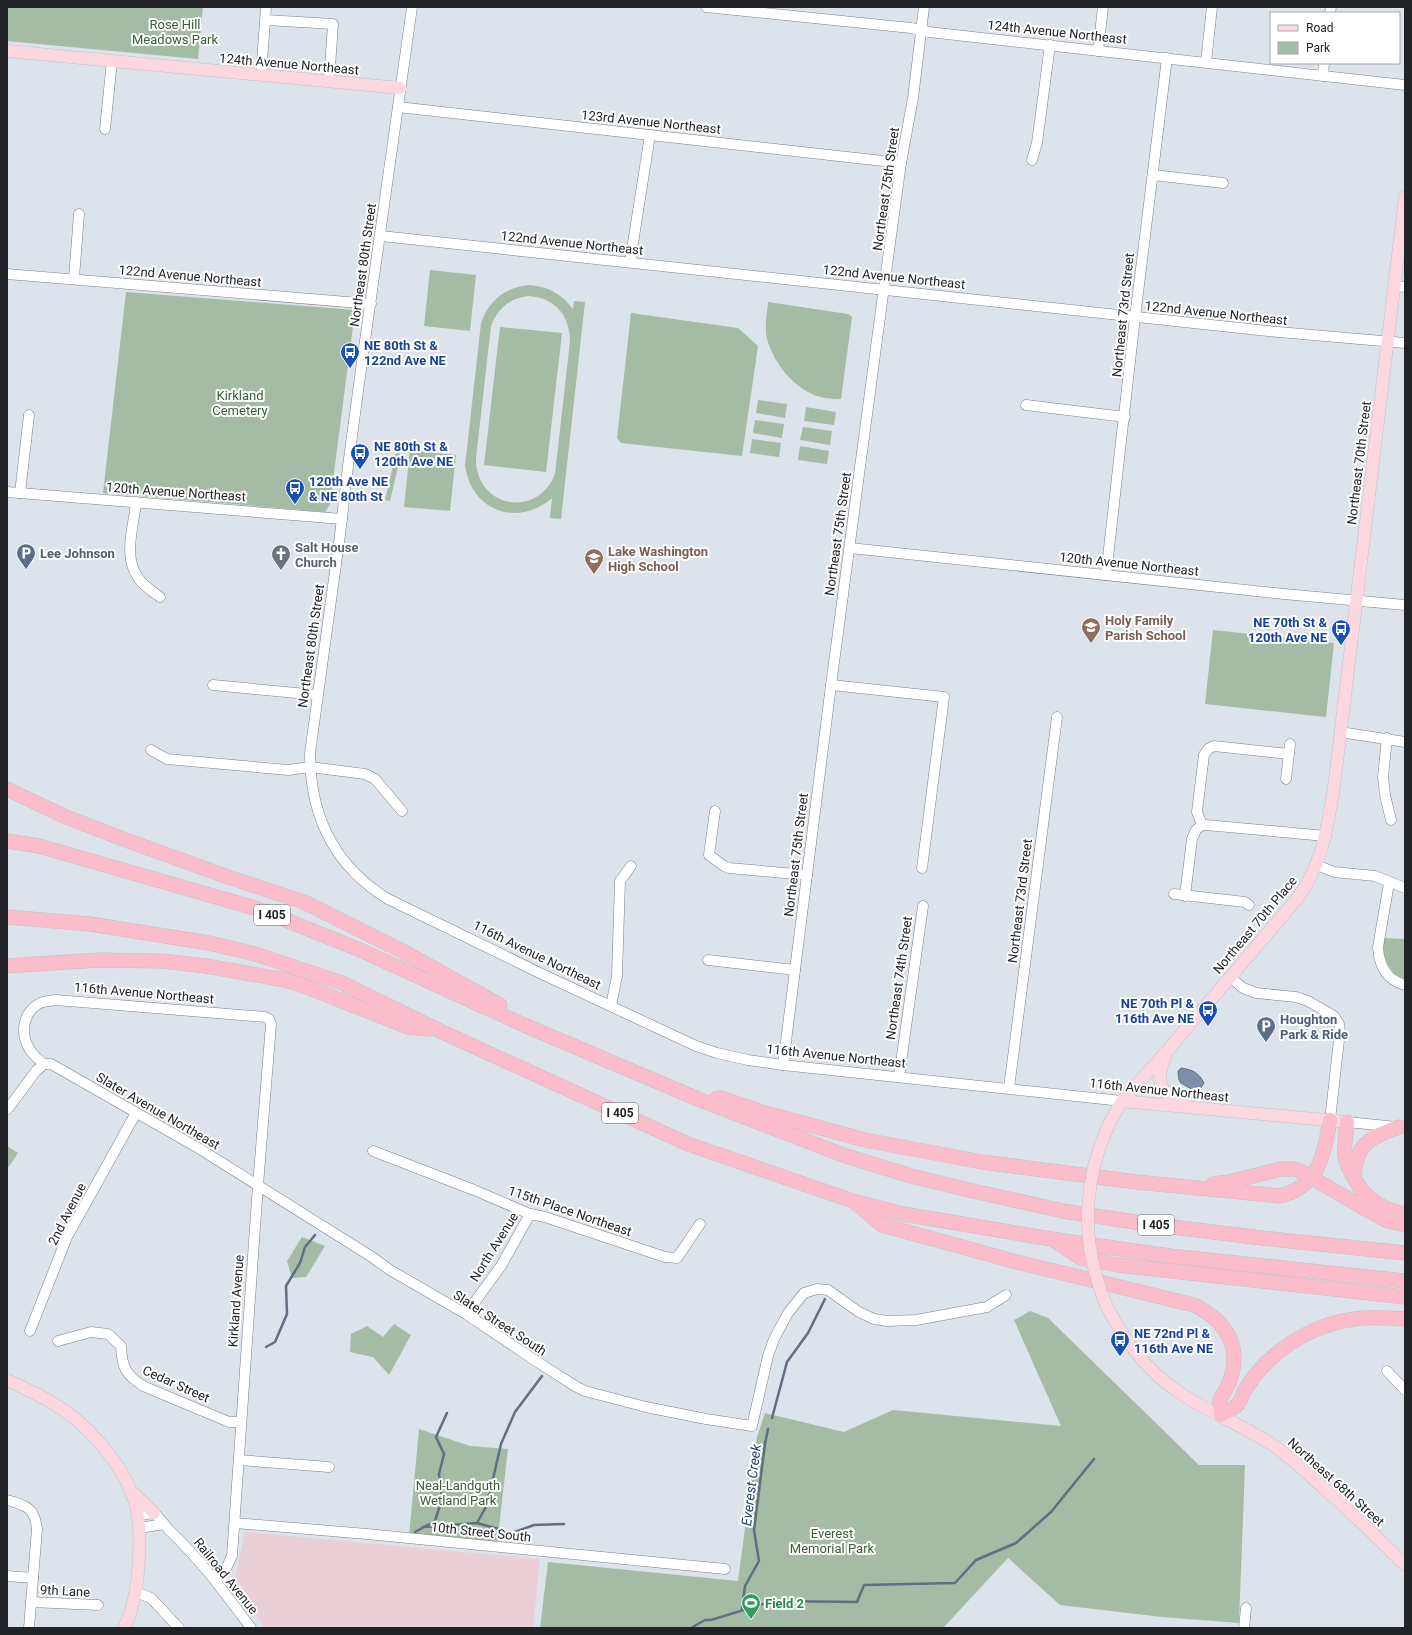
<svg xmlns="http://www.w3.org/2000/svg" width="1412" height="1635" font-family="Roboto,sans-serif">
  <style>
    .industrial { fill: #ead0d6 }
    .green { fill: #a4bba5; fill-rule: evenodd }
    .water { fill: #7c90a9; stroke: #616f82 }
    .lines { fill: none; stroke-linecap: round; stroke-linejoin: round }
    .stream { stroke: #616f82; stroke-width: 2.5 }
    .minor-casing { stroke: #7b8087; stroke-width: 11 }
    .major-casing { stroke: #c1c1c2; stroke-width: 13 }
    .highway-casing { stroke: #c1c1c2; stroke-width: 15 }
    .minor { stroke: #fff; stroke-width: 10 }
    .major { stroke: #fdd7e0; stroke-width: 12 }
    .highway { stroke: #fbbccb; stroke-width: 14 }
    .major-bridge-casing { stroke: #c1c1c2; stroke-width: 13; stroke-linecap: butt }
    .major-bridge { stroke: #fdd7e0; stroke-width: 12 }
    .labels { text-anchor: middle; dominant-baseline: central; stroke-width: 4; stroke-linejoin: round; paint-order: stroke }
    .shield { fill: #fff; stroke: #646567; stroke-width: 1 }
    .shield-label { font-size: 12px; font-weight: bold; fill: #212326 }
    .park-label { font-size: 13px; fill: #38603b; stroke: #fff }
    .street-label { font-size: 13px; fill: #212326; stroke: #fff }
    .transit-label { font-size: 13px; font-weight: bold; fill: #164399; stroke: #fff; text-anchor: start }
    .worship-label { font-size: 13px; font-weight: bold; fill: #5b616d; stroke: #fff; text-anchor: start }
    .education-label { font-size: 13px; font-weight: bold; fill: #785e54; stroke: #fff; text-anchor: start }
    .service-label { font-size: 13px; font-weight: bold; fill: #4e5e75; stroke: #fff; text-anchor: start }
    .leisure-label { font-size: 13px; font-weight: bold; fill: #27864d; stroke: #fff; text-anchor: start }
    .water-label { font-size: 14px; font-style: italic; fill: #214065; stroke: #fff }
  </style>
  <rect width="100%" height="100%" fill="#dde3ea"/>
  <polygon class="industrial" points="245,1532 540,1559 533,1628 265,1628 234,1582"/>
  <g class="green">
    <polygon points="7,7 203,7 198,59 7,41"/>
    <polygon points="430,270 476,275 470,331 424,326"/>
    <path d="M528 285C547 286 561 293 573 309L574 301 585 302 561 519 550 518 552 498C517 528 472 511 465 466L481 323C489 301 504 288 528 285ZM528 296C554 297 570 315 570 341L555 474C537 520 475 507 476 458L491 326C498 308 510 298 528 296Z"/>
    <polygon points="126,292 355,310 330,504 325,512 103,493"/>
    <path d="M768 302 848 314 852 317 841 399C830 399 818 398 808 392 788 381 773 360 767 339 764 327 767 314 768 302Z"/>
    <polygon points="631,313 738,328 758,346 742,456 621,443 617,438"/>
    <polygon points="500,327 562,333 546,472 484,465"/>
    <polygon points="758,400 787,404 785,418 756,413"/>
    <polygon points="806,407 836,412 834,425 804,421"/>
    <polygon points="755,420 784,424 782,438 753,433"/>
    <polygon points="803,427 832,431 830,445 800,440"/>
    <polygon points="752,439 781,443 779,457 750,453"/>
    <polygon points="800,446 829,451 827,464 798,460"/>
    <polygon points="410,450 456,455 450,511 404,507"/>
    <polygon points="396,453 401,454 390,501 385,500"/>
    <polygon points="1213,630 1334,643 1326,717 1205,704"/>
    <path d="M1384 938 1405 939V979C1388 975 1381 954 1384 938Z"/>
    <polygon points="7,1146 18,1153 7,1169"/>
    <polygon points="302,1237 325,1246 306,1277 292,1278 287,1261"/>
    <polygon points="1030,1311 1048,1318 1199,1465 1245,1465 1239,1623 1162,1617 1060,1605 1008,1558 943,1628 540,1628 548,1562 738,1581 757,1437 765,1413 844,1432 893,1410 1061,1426 1014,1320"/>
    <polygon points="394,1324 411,1335 389,1375 373,1357 350,1352 351,1334 367,1326 383,1337"/>
    <polygon points="419,1429 470,1446 508,1449 497,1544 409,1536"/>
  </g>
  <path class="water" d="M1181 1068C1193 1070 1198 1072 1204 1083L1200 1089 1193 1090 1181 1083 1179 1080 1178 1071Z"/>
  <g class="lines">
    <g class="stream">
      <polyline points="266,1347 275,1342 287,1314 286,1286 300,1263 305,1247 315,1235"/>
      <polyline points="772,1418 787,1362 808,1333 825,1299"/>
      <polyline points="477,1523 502,1530"/>
      <polyline points="423,1527 477,1523 487,1505 501,1444 515,1412 542,1376"/>
      <polyline points="415,1532 435,1521 442,1499 439,1474 444,1454 436,1437 447,1413"/>
      <polyline points="512,1533 534,1525 564,1524"/>
      <polyline points="742,1610 745,1586 759,1561 754,1530 765,1444 768,1429"/>
      <polyline points="691,1628 705,1620 711,1620 773,1601 857,1602 864,1585 955,1583 976,1560 1016,1543 1051,1512 1094,1459"/>
    </g>
    <g class="minor-casing">
      <g id="minor">
        <path d="M412 7 361 369 348 466 340 535 310 753C310 815 334 866 388 899L544 975 696 1046 717 1053 748 1060 783 1065 1122 1101"/>
        <polyline points="706,7 911,28 929,32 1405,85"/>
        <polyline points="1330,13 1331,7"/>
        <polyline points="266,20 333,24 329,81"/>
        <polyline points="1098,51 1103,7"/>
        <polyline points="1206,62 1212,7"/>
        <polyline points="261,75 266,7"/>
        <polyline points="1323,76 1324,63"/>
        <polyline points="398,107 901,163"/>
        <polyline points="105,129 112,61"/>
        <polyline points="1032,160 1037,143 1050,45"/>
        <polyline points="1153,175 1223,183"/>
        <polyline points="381,236 1268,331 1405,343"/>
        <polyline points="630,262 650,135"/>
        <polyline points="7,274 371,304"/>
        <polyline points="74,278 79,214"/>
        <polyline points="1395,286 1405,287"/>
        <polyline points="1026,405 1125,417"/>
        <polyline points="7,492 342,519"/>
        <polyline points="20,493 29,415"/>
        <path d="M136 502C134 527 122 556 139 579 144 586 153 592 160 597"/>
        <polyline points="850,548 1284,594 1405,605"/>
        <polyline points="1106,575 1135,317 1167,58"/>
        <polyline points="213,685 317,695"/>
        <polyline points="831,685 944,697 922,868"/>
        <polyline points="1340,732 1405,742"/>
        <polyline points="1387,738 1383,777 1385,795 1391,820"/>
        <polyline points="151,750 167,759 288,770 310,767 365,774 375,779 402,811"/>
        <polyline points="1286,779 1290,744"/>
        <polyline points="715,811 709,855 724,866 729,868 807,875"/>
        <polyline points="1202,825 1197,812 1204,755 1208,749 1214,746 1289,754"/>
        <polyline points="1202,825 1206,825 1326,836"/>
        <polyline points="1317,865 1334,872 1375,876 1405,888"/>
        <path d="M1389 883 1378 947C1379 965 1386 980 1405 985"/>
        <polyline points="1174,894 1245,902 1249,905"/>
        <polyline points="1185,896 1192,839 1196,830 1202,825"/>
        <polyline points="708,960 795,970"/>
        <polyline points="1230,977 1243,988 1256,993 1296,997 1308,1001 1334,1016 1339,1024 1340,1031 1330,1120"/>
        <polyline points="611,1006 617,976 620,881 631,866"/>
        <polyline points="44,1064 51,1064 200,1149 372,1257 390,1270 466,1314 536,1361 575,1386 585,1391 646,1407 706,1419 752,1426 768,1356 774,1339 788,1313 804,1293 817,1289 828,1290 859,1312 874,1319 887,1321 916,1320 987,1307 1006,1295"/>
        <path d="M44 1064C39 1060 33 1055 30 1050 20 1034 22 1013 40 1003 44 1001 51 1001 56 1000L265 1017 269 1019 271 1024 258 1185 232 1556 225 1571 215 1579"/>
        <polyline points="783,1065 831,685 882,302 901,163 913,98 924,7"/>
        <polyline points="899,1077 923,906"/>
        <polyline points="1009,1088 1057,717"/>
        <polyline points="7,1110 36,1071 44,1064"/>
        <polyline points="1347,1122 1397,1127"/>
        <polyline points="373,1151 474,1190 530,1214 545,1217 665,1257 677,1258 700,1224"/>
        <polyline points="466,1314 501,1266 530,1214"/>
        <polyline points="30,1331 67,1237 136,1113"/>
        <path d="M58 1341 91 1332 108 1334 121 1346C122 1367 125 1374 143 1386L229 1422H240"/>
        <polyline points="1387,1371 1405,1390"/>
        <polyline points="239,1460 329,1467"/>
        <path d="M7 1500C26 1505 35 1508 37 1529L29 1628"/>
        <path d="M138 1515 154 1513C160 1518 163 1523 168 1529 200 1559 225 1593 251 1628"/>
        <polyline points="235,1523 367,1534 725,1569"/>
        <polyline points="139,1528 164,1524"/>
        <polyline points="7,1576 33,1578"/>
        <polyline points="136,1592 151,1598 179,1628"/>
        <polyline points="31,1602 98,1605"/>
        <polyline points="1244,1628 1246,1608"/>
      </g>
    </g>
    <g class="major-casing">
      <g id="major">
        <polyline points="7,51 400,88"/>
        <path d="M1165 1056C1155 1082 1159 1093 1184 1104"/>
        <polyline points="1122,1101 1347,1122"/>
        <path d="M1099 1149 1109 1124 1122 1101 1167 1051 1297 899C1323 863 1327 829 1334 787L1405 197"/>
        <path d="M1107 1307C1125 1340 1145 1369 1177 1391 1207 1412 1243 1425 1274 1446 1293 1459 1309 1475 1326 1490 1353 1514 1379 1539 1405 1565"/>
        <path d="M7 1380C22 1387 37 1394 51 1402 85 1421 124 1464 135 1503 140 1520 140 1539 139 1557 138 1581 135 1606 124 1628"/>
        <polyline points="132,1492 154,1513"/>
      </g>
    </g>
    <g class="highway-casing">
      <g id="highway">
        <polyline points="7,789 66,817 123,839 231,878 304,902 408,954 500,1005"/>
        <polyline points="7,841 39,846 258,909 358,949 524,1025 698,1099 846,1156 911,1176 973,1191 1063,1211 1148,1224 1262,1238 1405,1253"/>
        <polyline points="7,917 90,924 209,943 255,954 342,983 440,1031 688,1144 853,1201 903,1214 1051,1239 1170,1256 1405,1281"/>
        <polyline points="7,966 99,960 162,961 206,966 285,980 307,987 408,1027 430,1029"/>
        <path d="M717 1098H721L762 1112 865 1140 982 1162 1136 1182 1280 1196C1319 1186 1324 1155 1330 1120"/>
        <path d="M1347 1122C1346 1133 1344 1144 1345 1156 1346 1164 1350 1171 1354 1178 1366 1200 1382 1209 1405 1214"/>
        <path d="M1354 1178C1356 1143 1369 1138 1399 1127"/>
        <polyline points="1213,1184 1229,1182 1281,1169 1295,1169 1300,1171 1378,1216 1388,1221 1405,1225"/>
        <path d="M858 1205 882 1225 1017 1262 1194 1305C1226 1321 1243 1346 1229 1383 1227 1389 1222 1394 1220 1400 1219 1404 1221 1411 1221 1415 1226 1412 1233 1409 1237 1405 1240 1402 1242 1396 1244 1392 1247 1386 1252 1380 1256 1374 1283 1342 1320 1322 1362 1318 1376 1317 1391 1318 1405 1319"/>
        <polyline points="1055,1241 1081,1258 1118,1265 1405,1297"/>
      </g>
    </g>
    <use href="#minor" class="minor"/>
    <use href="#major" class="major"/>
    <use href="#highway" class="highway"/>
    <g class="major-bridge-casing">
      <path id="major-bridge" d="M1099 1149C1082 1202 1085 1256 1107 1307"/>
    </g>
    <use href="#major-bridge" class="major-bridge"/>
  </g>
  <defs>
    <g id="bus-pin" transform="scale(1)"><path d="M0 17L-7.5 6A9.5 9.5 0 1 1 7.5 6Z" fill="#1a4fb4" stroke="#fff"/><path d="M-5-6H5V4H4V6H2V4H-2V6H-4V4H-5ZM-3.5-4V0h7V-4ZM-3.5 1.2v1.5H-2V1.2ZM2 1.2v1.5H3.5V1.2Z" fill="#fff"/></g>
    <g id="parking-pin" transform="scale(1)"><path d="M0 17L-7.5 6A9.5 9.5 0 1 1 7.5 6Z" fill="#5c6f8a" stroke="#fff"/><path d="M-3.5-5.5H1a3.5 3.5 0 0 1 0 7H-1V5.5H-3.5ZM-1-3.4V-.6H.8a1.4 1.4 0 0 0 0-2.8Z" fill="#fff"/></g>
    <g id="church-pin" transform="scale(1)"><path d="M0 17L-7.5 6A9.5 9.5 0 1 1 7.5 6Z" fill="#6b7280" stroke="#fff"/><path d="M-1.2-6h2.4v3.5h3.3v2.4h-3.3V6h-2.4V-.1h-3.3v-2.4h3.3Z" fill="#fff"/></g>
    <g id="school-pin" transform="scale(1)"><path d="M0 17L-7.5 6A9.5 9.5 0 1 1 7.5 6Z" fill="#8d6e63" stroke="#fff"/><path d="M0-5L7-2L0 1L-7-2ZM-4 1L0 2.5L4 1V4Q0 6-4 4Z" fill="#fff"/></g>
    <g id="stadium-pin" transform="scale(1)"><path d="M0 17L-7.5 6A9.5 9.5 0 1 1 7.5 6Z" fill="#2e9e5b" stroke="#fff"/><path d="M0-5a6.5 5 0 1 0 0 10a6.5 5 0 1 0 0-10ZM-3.5-1.8h7v3.6h-7Z" fill="#fff"/></g>
  </defs>
  <g fill-rule="evenodd">
    <use href="#bus-pin" x="350" y="352"/>
    <use href="#bus-pin" x="360" y="453"/>
    <use href="#bus-pin" x="295" y="488"/>
    <use href="#parking-pin" x="26" y="553"/>
    <use href="#church-pin" x="281" y="554"/>
    <use href="#school-pin" x="594" y="558"/>
    <use href="#school-pin" x="1091" y="627"/>
    <use href="#bus-pin" x="1341" y="629"/>
    <use href="#bus-pin" x="1208" y="1010"/>
    <use href="#parking-pin" x="1266" y="1026"/>
    <use href="#bus-pin" x="1120" y="1340"/>
    <use href="#stadium-pin" x="751" y="1603"/>
  </g>
  <g class="labels">
    <g class="shield">
      <rect x="254" y="905" width="36" height="20" rx="3"/>
      <rect x="602" y="1103" width="36" height="20" rx="3"/>
      <rect x="1138" y="1215" width="36" height="20" rx="3"/>
    </g>
    <g class="shield-label">
      <text x="272" y="915">I 405</text>
      <text x="620" y="1113">I 405</text>
      <text x="1156" y="1225">I 405</text>
    </g>
    <g class="park-label">
      <text x="175" y="24">Rose Hill<tspan x="175" dy="15">Meadows Park</tspan></text>
      <text x="240" y="395">Kirkland<tspan x="240" dy="15">Cemetery</tspan></text>
      <text x="458" y="1485">Neal-Landguth<tspan x="458" dy="15">Wetland Park</tspan></text>
      <text x="832" y="1533">Everest<tspan x="832" dy="15">Memorial Park</tspan></text>
    </g>
    <g class="street-label">
      <text transform="translate(1057 32) rotate(6)">124th Avenue Northeast</text>
      <text transform="translate(289 64) rotate(5)">124th Avenue Northeast</text>
      <text transform="translate(651 122) rotate(6)">123rd Avenue Northeast</text>
      <text transform="translate(886 189) rotate(-82)">Northeast 75th Street</text>
      <text transform="translate(572 243) rotate(6)">122nd Avenue Northeast</text>
      <text transform="translate(363 265) rotate(-82)">Northeast 80th Street</text>
      <text transform="translate(190 276) rotate(5)">122nd Avenue Northeast</text>
      <text transform="translate(894 277) rotate(6)">122nd Avenue Northeast</text>
      <text transform="translate(1216 313) rotate(6)">122nd Avenue Northeast</text>
      <text transform="translate(1123 315) rotate(-84)">Northeast 73rd Street</text>
      <text transform="translate(1359 463) rotate(-83)">Northeast 70th Street</text>
      <text transform="translate(176 492) rotate(4)">120th Avenue Northeast</text>
      <text transform="translate(838 534) rotate(-82)">Northeast 75th Street</text>
      <text transform="translate(1129 564) rotate(6)">120th Avenue Northeast</text>
      <text transform="translate(311 646) rotate(-82)">Northeast 80th Street</text>
      <text transform="translate(796 855) rotate(-83)">Northeast 75th Street</text>
      <text transform="translate(1020 901) rotate(-83)">Northeast 73rd Street</text>
      <text transform="translate(1255 925) rotate(-50)">Northeast 70th Place</text>
      <text transform="translate(537 955) rotate(26)">116th Avenue Northeast</text>
      <text transform="translate(899 978) rotate(-82)">Northeast 74th Street</text>
      <text transform="translate(144 993) rotate(5)">116th Avenue Northeast</text>
      <text transform="translate(836 1056) rotate(6)">116th Avenue Northeast</text>
      <text transform="translate(1159 1090) rotate(6)">116th Avenue Northeast</text>
      <text transform="translate(158 1111) rotate(30)">Slater Avenue Northeast</text>
      <text transform="translate(570 1211) rotate(19)">115th Place Northeast</text>
      <text transform="translate(67 1214) rotate(-63)">2nd Avenue</text>
      <text transform="translate(494 1247) rotate(-58)">North Avenue</text>
      <text transform="translate(236 1301) rotate(-86)">Kirkland Avenue</text>
      <text transform="translate(500 1323) rotate(33)">Slater Street South</text>
      <text transform="translate(176 1384) rotate(24)">Cedar Street</text>
      <text transform="translate(1336 1482) rotate(42)">Northeast 68th Street</text>
      <text transform="translate(481 1532) rotate(6)">10th Street South</text>
      <text transform="translate(226 1576) rotate(51)">Railroad Avenue</text>
      <text transform="translate(65 1591) rotate(3)">9th Lane</text>
    </g>
    <g class="transit-label">
      <text x="364" y="345">NE 80th St &amp;<tspan x="364" dy="15">122nd Ave NE</tspan></text>
      <text x="374" y="446">NE 80th St &amp;<tspan x="374" dy="15">120th Ave NE</tspan></text>
      <text x="309" y="481">120th Ave NE<tspan x="309" dy="15">&amp; NE 80th St</tspan></text>
      <text x="1327" y="622" text-anchor="end">NE 70th St &amp;<tspan x="1327" dy="15">120th Ave NE</tspan></text>
      <text x="1194" y="1003" text-anchor="end">NE 70th Pl &amp;<tspan x="1194" dy="15">116th Ave NE</tspan></text>
      <text x="1134" y="1333">NE 72nd Pl &amp;<tspan x="1134" dy="15">116th Ave NE</tspan></text>
    </g>
    <g class="worship-label">
      <text x="295" y="547">Salt House<tspan x="295" dy="15">Church</tspan></text>
    </g>
    <g class="education-label">
      <text x="608" y="551">Lake Washington<tspan x="608" dy="15">High School</tspan></text>
      <text x="1105" y="620">Holy Family<tspan x="1105" dy="15">Parish School</tspan></text>
    </g>
    <g class="service-label">
      <text x="40" y="553">Lee Johnson</text>
      <text x="1280" y="1019">Houghton<tspan x="1280" dy="15">Park &amp; Ride</tspan></text>
    </g>
    <g class="leisure-label">
      <text x="765" y="1603">Field 2</text>
    </g>
    <g class="water-label">
      <text transform="translate(751 1485) rotate(-83)">Everest Creek</text>
    </g>
  </g>
  <rect width="1412" height="1635" fill="none" stroke="#212326" stroke-width="16"/>
  <rect x="1270" y="12" width="130" height="52" fill="#ffffff" stroke="#a6a7a8"/>
  <rect x="1278" y="25" width="20" height="6" fill="#fdd7e0" stroke="#a6a7a8"/>
  <text x="1306" y="32" font-size="12" fill="#212326">Road</text>
  <rect x="1278" y="42" width="20" height="12" fill="#a4bba5" stroke="#a6a7a8"/>
  <text x="1306" y="52" font-size="12" fill="#212326">Park</text>
</svg>
